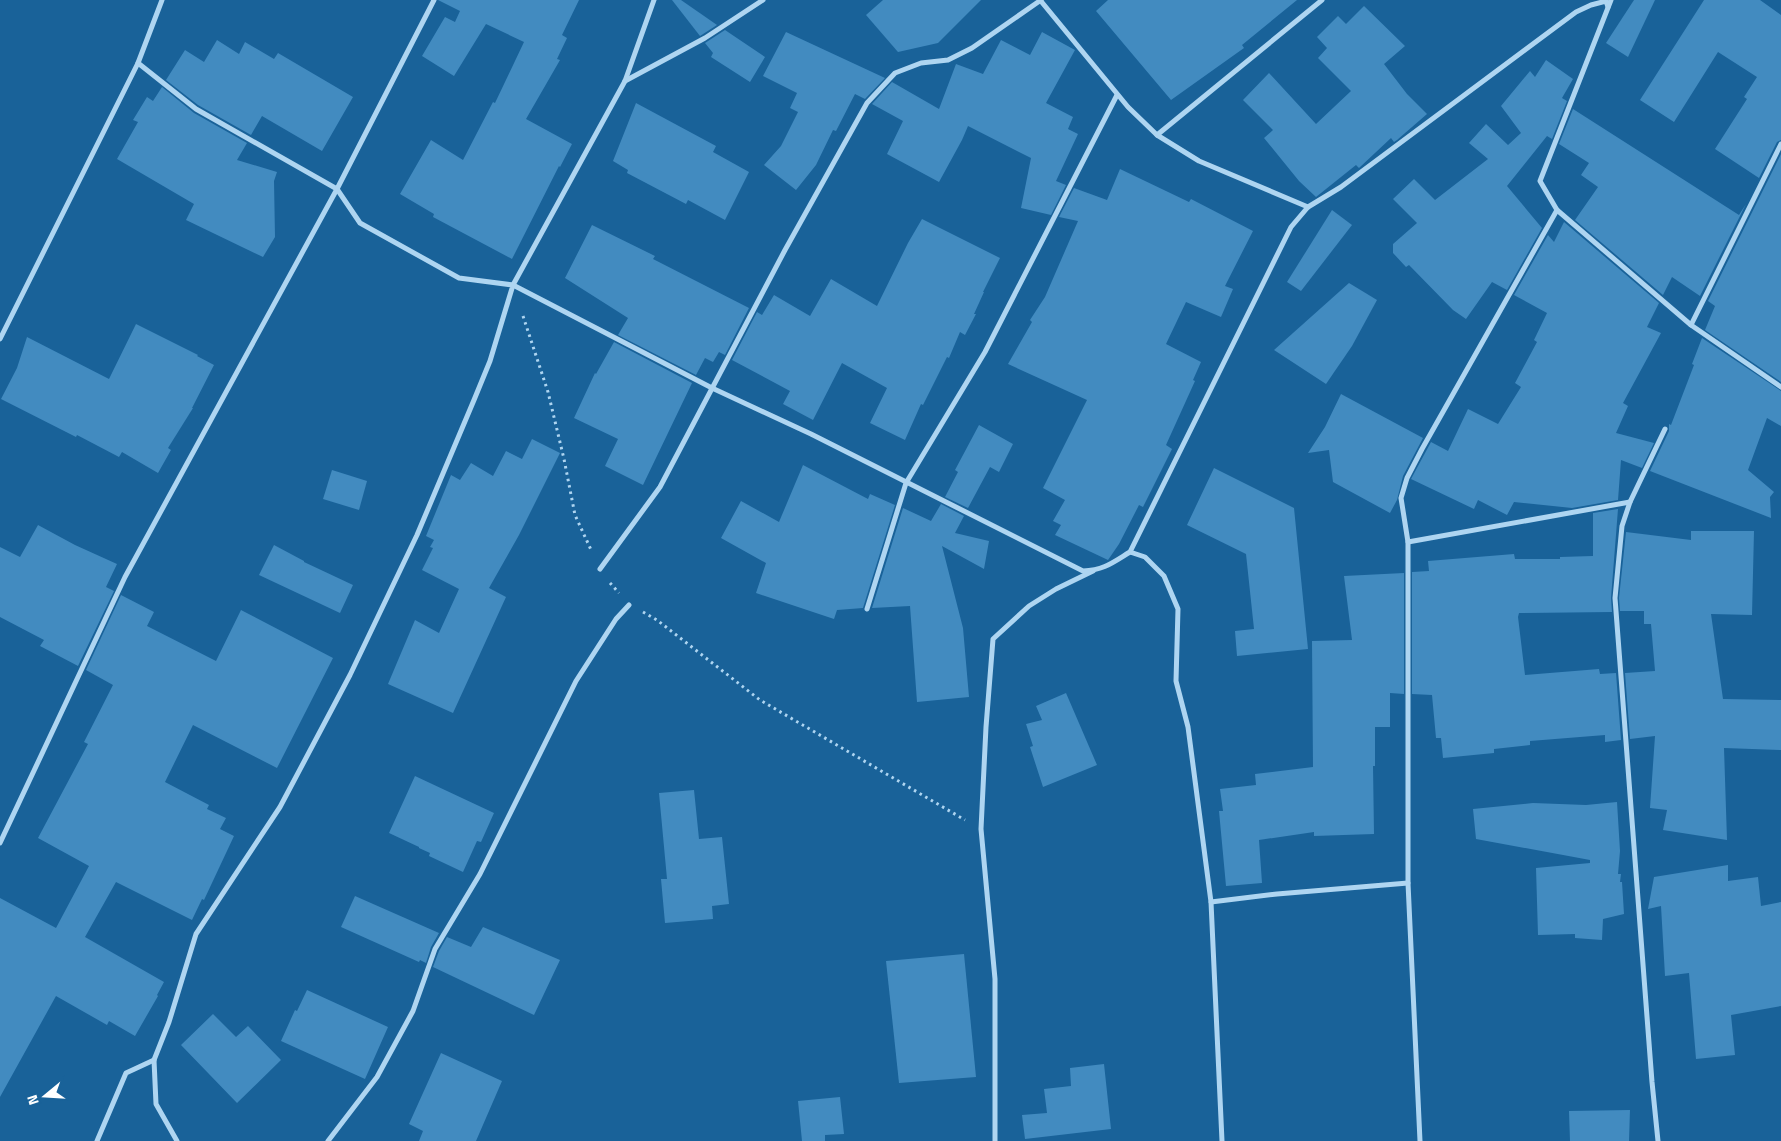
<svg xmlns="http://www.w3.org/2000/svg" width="1781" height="1141" font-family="'Titillium Web',sans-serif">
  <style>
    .building { fill: #428bc0 }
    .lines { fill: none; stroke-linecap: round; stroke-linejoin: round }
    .path { stroke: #aed5f1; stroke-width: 3; stroke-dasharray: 2.5 4; stroke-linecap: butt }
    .street { stroke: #aed5f1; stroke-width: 5 }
  </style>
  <rect width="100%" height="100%" fill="#196299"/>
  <g class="building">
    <polygon points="438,0 579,0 562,35 567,38 557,59 560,60 526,119 572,144 560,167 559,166 512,259 433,217 434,214 400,194 431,140 463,160 493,102 495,103 524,42 486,24 454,76 422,56 445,17 455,22 460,11"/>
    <polygon points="672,0 681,0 717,25 700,36"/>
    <polygon points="883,0 981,0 938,43 898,52 866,15"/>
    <polygon points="1108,0 1297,0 1242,45 1244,48 1171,100 1096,11"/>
    <polygon points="1634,0 1655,0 1628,57 1606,43"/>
    <polygon points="1704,0 1760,0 1781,15 1781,140 1777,142 1759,178 1715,149 1747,99 1744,97 1757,77 1718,52 1674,122 1640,100"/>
    <polygon points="1364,6 1405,46 1384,64 1407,94 1427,114 1397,140 1394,142 1391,138 1359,168 1356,165 1316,197 1299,181 1264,138 1273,130 1243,100 1269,73 1316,124 1351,91 1318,58 1327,48 1317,37 1338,16 1346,24"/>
    <polygon points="725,30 765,57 750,82 711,57 713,53 705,43"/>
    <polygon points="786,32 885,78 865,99 855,94 836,131 833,130 816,165 796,190 764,165 781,146 798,112 790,108 797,93 763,76"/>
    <polygon points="1042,32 1075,50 1046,103 1073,117 1068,129 1078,134 1056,181 1066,185 1051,215 1021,208 1031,158 968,126 962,140 939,182 887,154 903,121 872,104 892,82 939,109 956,64 983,74 1001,40 1030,55"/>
    <polygon points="217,40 239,54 245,42 274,59 278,53 353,97 322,151 262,116 251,135 198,105 166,80 185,50 204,62"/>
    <polygon points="1546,60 1573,79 1562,98 1567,101 1552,139 1547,136 1507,186 1542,228 1507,290 1492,282 1466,319 1453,310 1409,265 1406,267 1393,253 1393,244 1417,223 1393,199 1414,179 1435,200 1488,159 1469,143 1486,124 1508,145 1521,133 1501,106 1530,71 1535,77"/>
    <polygon points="162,87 194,113 247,143 237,160 277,172 274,181 275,237 263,257 186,220 194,204 117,159 138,122 133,120 147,97 153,101"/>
    <polygon points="636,103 716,146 713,152 749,172 725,220 688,200 686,204 627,173 628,170 613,161"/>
    <polygon points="1573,109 1739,215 1746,204 1700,296 1672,277 1663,295 1575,220 1598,187 1581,175 1589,163 1559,144"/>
    <polygon points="1781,154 1781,382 1705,330 1715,306 1708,301"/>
    <polygon points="1120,169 1189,202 1191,199 1253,231 1225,286 1233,289 1221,317 1186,302 1166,344 1201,362 1193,380 1195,381 1166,445 1172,449 1143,507 1139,505 1119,544 1108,560 1055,535 1061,525 1053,521 1065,500 1043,488 1087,400 1008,364 1032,322 1030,320 1045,297 1078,221 1059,217 1074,188 1107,200"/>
    <polygon points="1332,210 1352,225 1301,291 1287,282"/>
    <polygon points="922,219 1000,258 983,292 984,292 974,314 976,314 965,335 960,332 949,358 947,357 923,405 921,404 905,440 870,423 887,388 842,363 813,420 783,404 790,391 732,360 757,312 762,315 774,295 810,316 831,279 877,306 908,243"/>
    <polygon points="1564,222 1659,303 1647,327 1661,333 1623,403 1628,406 1616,433 1654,443 1642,468 1621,460 1618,500 1572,508 1514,502 1507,515 1478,500 1474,509 1411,479 1431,442 1448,451 1468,409 1498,424 1521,387 1515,383 1537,342 1534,340 1547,313 1514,295 1548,235 1554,242"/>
    <polygon points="592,225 655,256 653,259 749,308 725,355 719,352 713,362 705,358 696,375 618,335 628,318 565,278"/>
    <polygon points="1349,283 1377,300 1352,346 1326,384 1274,350"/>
    <polygon points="136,324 198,355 197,356 214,365 192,408 193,408 168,448 171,450 158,473 122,452 119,457 77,435 76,437 1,399 17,368 27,337 109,379"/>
    <polygon points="1702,338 1781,391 1781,426 1767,418 1748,470 1774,492 1770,497 1771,518 1650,471 1669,431 1669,424 1671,425 1694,365 1692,364"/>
    <polygon points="614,342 692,383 643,485 605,466 618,439 574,418 595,373 596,374"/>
    <polygon points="1341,394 1423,438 1403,476 1397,500 1390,513 1333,482 1329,450 1308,453 1325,427"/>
    <polygon points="979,425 1013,444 999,472 990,467 968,508 945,497 958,472 955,470"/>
    <polygon points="532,439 560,453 519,535 489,588 506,597 453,713 388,684 415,620 439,633 459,589 422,570 433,548 430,547 434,540 426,536 451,475 460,480 471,463 493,476 506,451 522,459"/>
    <polygon points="803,465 868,499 870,494 895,505 863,608 837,610 834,619 756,593 766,563 721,538 741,501 779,522"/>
    <polygon points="1214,468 1294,508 1308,649 1237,656 1235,631 1254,629 1246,554 1187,525"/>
    <polygon points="332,470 367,481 359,510 323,499"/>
    <polygon points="941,504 964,516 955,533 989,541 984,569 942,546 963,628 969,697 917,702 910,606 872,608 903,508 931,521"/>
    <polygon points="1618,509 1611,598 1612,612 1519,613 1518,617 1525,675 1599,669 1600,674 1616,673 1621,740 1605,742 1605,735 1530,741 1530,745 1494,749 1494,753 1443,758 1441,738 1436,738 1432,695 1412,694 1412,572 1429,571 1428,561 1514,554 1515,559 1560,559 1560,557 1593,556 1593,513"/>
    <polygon points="38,525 75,545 117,564 106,587 114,591 78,666 40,646 44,640 0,617 0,547 20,557"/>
    <polygon points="1691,531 1754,531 1752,615 1711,614 1723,699 1781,700 1781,750 1724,748 1727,840 1663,830 1667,810 1650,808 1655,736 1630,739 1625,673 1655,671 1651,624 1644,624 1644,611 1620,611 1619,598 1626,532 1691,540"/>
    <polygon points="274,545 304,561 304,562 353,585 340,613 259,575"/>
    <polygon points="1404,573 1404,694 1390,693 1390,727 1375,727 1375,766 1373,766 1374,834 1314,836 1314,832 1259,840 1262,883 1226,886 1219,811 1223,811 1220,789 1256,785 1255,774 1313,767 1312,641 1352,640 1344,576"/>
    <polygon points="121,595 154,612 147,626 216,661 241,610 333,658 277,768 193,725 165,782 209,805 207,809 226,818 220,829 234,836 204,900 202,899 192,920 116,882 85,937 164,982 157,995 158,996 135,1036 109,1021 107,1025 56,996 0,1097 0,898 56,928 89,866 38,838 88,744 84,742 113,685 86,670"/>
    <polygon points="1066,693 1097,765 1043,787 1030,747 1033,746 1026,724 1042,720 1036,706"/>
    <polygon points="415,776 494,813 481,842 477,841 463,872 429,856 430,853 419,848 419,847 389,833"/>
    <polygon points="694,790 699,839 722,837 729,904 712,906 713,919 665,923 661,879 667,879 659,793"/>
    <polygon points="1617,802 1620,851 1618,874 1621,874 1620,882 1622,882 1624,914 1603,919 1602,940 1575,938 1575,934 1538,935 1536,868 1590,863 1590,860 1476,839 1473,809 1533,803 1586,805"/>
    <polygon points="1728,865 1728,881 1758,877 1761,906 1781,902 1781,1006 1731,1015 1735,1055 1696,1059 1689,973 1665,976 1661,906 1648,909 1654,877"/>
    <polygon points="355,896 439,933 431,947 426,963 420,960 419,962 341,927"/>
    <polygon points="483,927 560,960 534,1015 433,967 439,951 447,937 471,947"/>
    <polygon points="964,954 976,1077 899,1083 886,961"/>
    <polygon points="307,990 388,1027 365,1079 281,1041 295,1010 297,1011"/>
    <polygon points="213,1014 236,1037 248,1026 281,1060 237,1103 181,1045"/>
    <polygon points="441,1053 502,1081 476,1141 419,1141 423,1131 409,1124"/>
    <polygon points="1104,1064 1111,1129 1025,1139 1022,1115 1047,1113 1044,1089 1071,1086 1070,1068"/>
    <polygon points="840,1097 844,1134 825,1135 825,1141 802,1141 798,1101"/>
    <polygon points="1630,1110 1629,1141 1570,1141 1569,1111"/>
  </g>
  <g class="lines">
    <g class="path">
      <polyline points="523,316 548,392 564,459 575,515 592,552"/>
      <polyline points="610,583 619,593"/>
      <polyline points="643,612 657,620 760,700 965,820"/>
    </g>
    <g class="street">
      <polyline points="162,0 138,63 196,109 337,189 360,223 459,278 513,285 490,361 474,400 417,535 350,675 280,807 196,934 169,1022 154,1060 156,1104 177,1141"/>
      <path d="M654 0 625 81 513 285 712 388 811 434 1083 571C1104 570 1112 563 1130 552L1291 227 1308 207 1341 187 1576 12 1591 5 1606 1 1608 7"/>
      <polyline points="1040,0 1128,107 1157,135 1199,161 1308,207"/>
      <polyline points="1611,0 1540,181 1557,210 1691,325 1781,387"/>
      <polyline points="625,81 705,38 763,0"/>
      <polyline points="1157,135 1322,0"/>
      <polyline points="1691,325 1781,144"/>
      <polyline points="0,339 138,63"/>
      <polyline points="1408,542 1630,502"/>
      <polyline points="1130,552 1145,557 1164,576 1178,609 1176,681 1188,727 1211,902 1277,894 1408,883"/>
      <polyline points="600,569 660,487 785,250 867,103 895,73 921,63 948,60 972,48 1041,0"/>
      <polyline points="867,609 906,483 985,352 1117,95"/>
      <polyline points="0,843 125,577 337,189 434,0"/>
      <polyline points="1211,902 1222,1141"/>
      <polyline points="97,1141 126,1073 154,1060"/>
      <polyline points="328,1141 377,1077 413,1011 435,949 480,874 576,681 616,619 629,605"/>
      <polyline points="995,1141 995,979 981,829 986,727 993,639 1029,606 1056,589 1093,571"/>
      <polyline points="1420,1141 1408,883 1408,542 1401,498 1407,478 1422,449 1557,210"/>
      <polyline points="1658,1141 1652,1082 1615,598 1622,526 1630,502 1665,429"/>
    </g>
  </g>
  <g transform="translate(45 1096) rotate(252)" stroke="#196299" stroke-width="4" paint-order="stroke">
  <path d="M0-4L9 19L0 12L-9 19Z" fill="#ffffff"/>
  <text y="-8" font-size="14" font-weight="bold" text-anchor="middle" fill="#ffffff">N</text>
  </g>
</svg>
